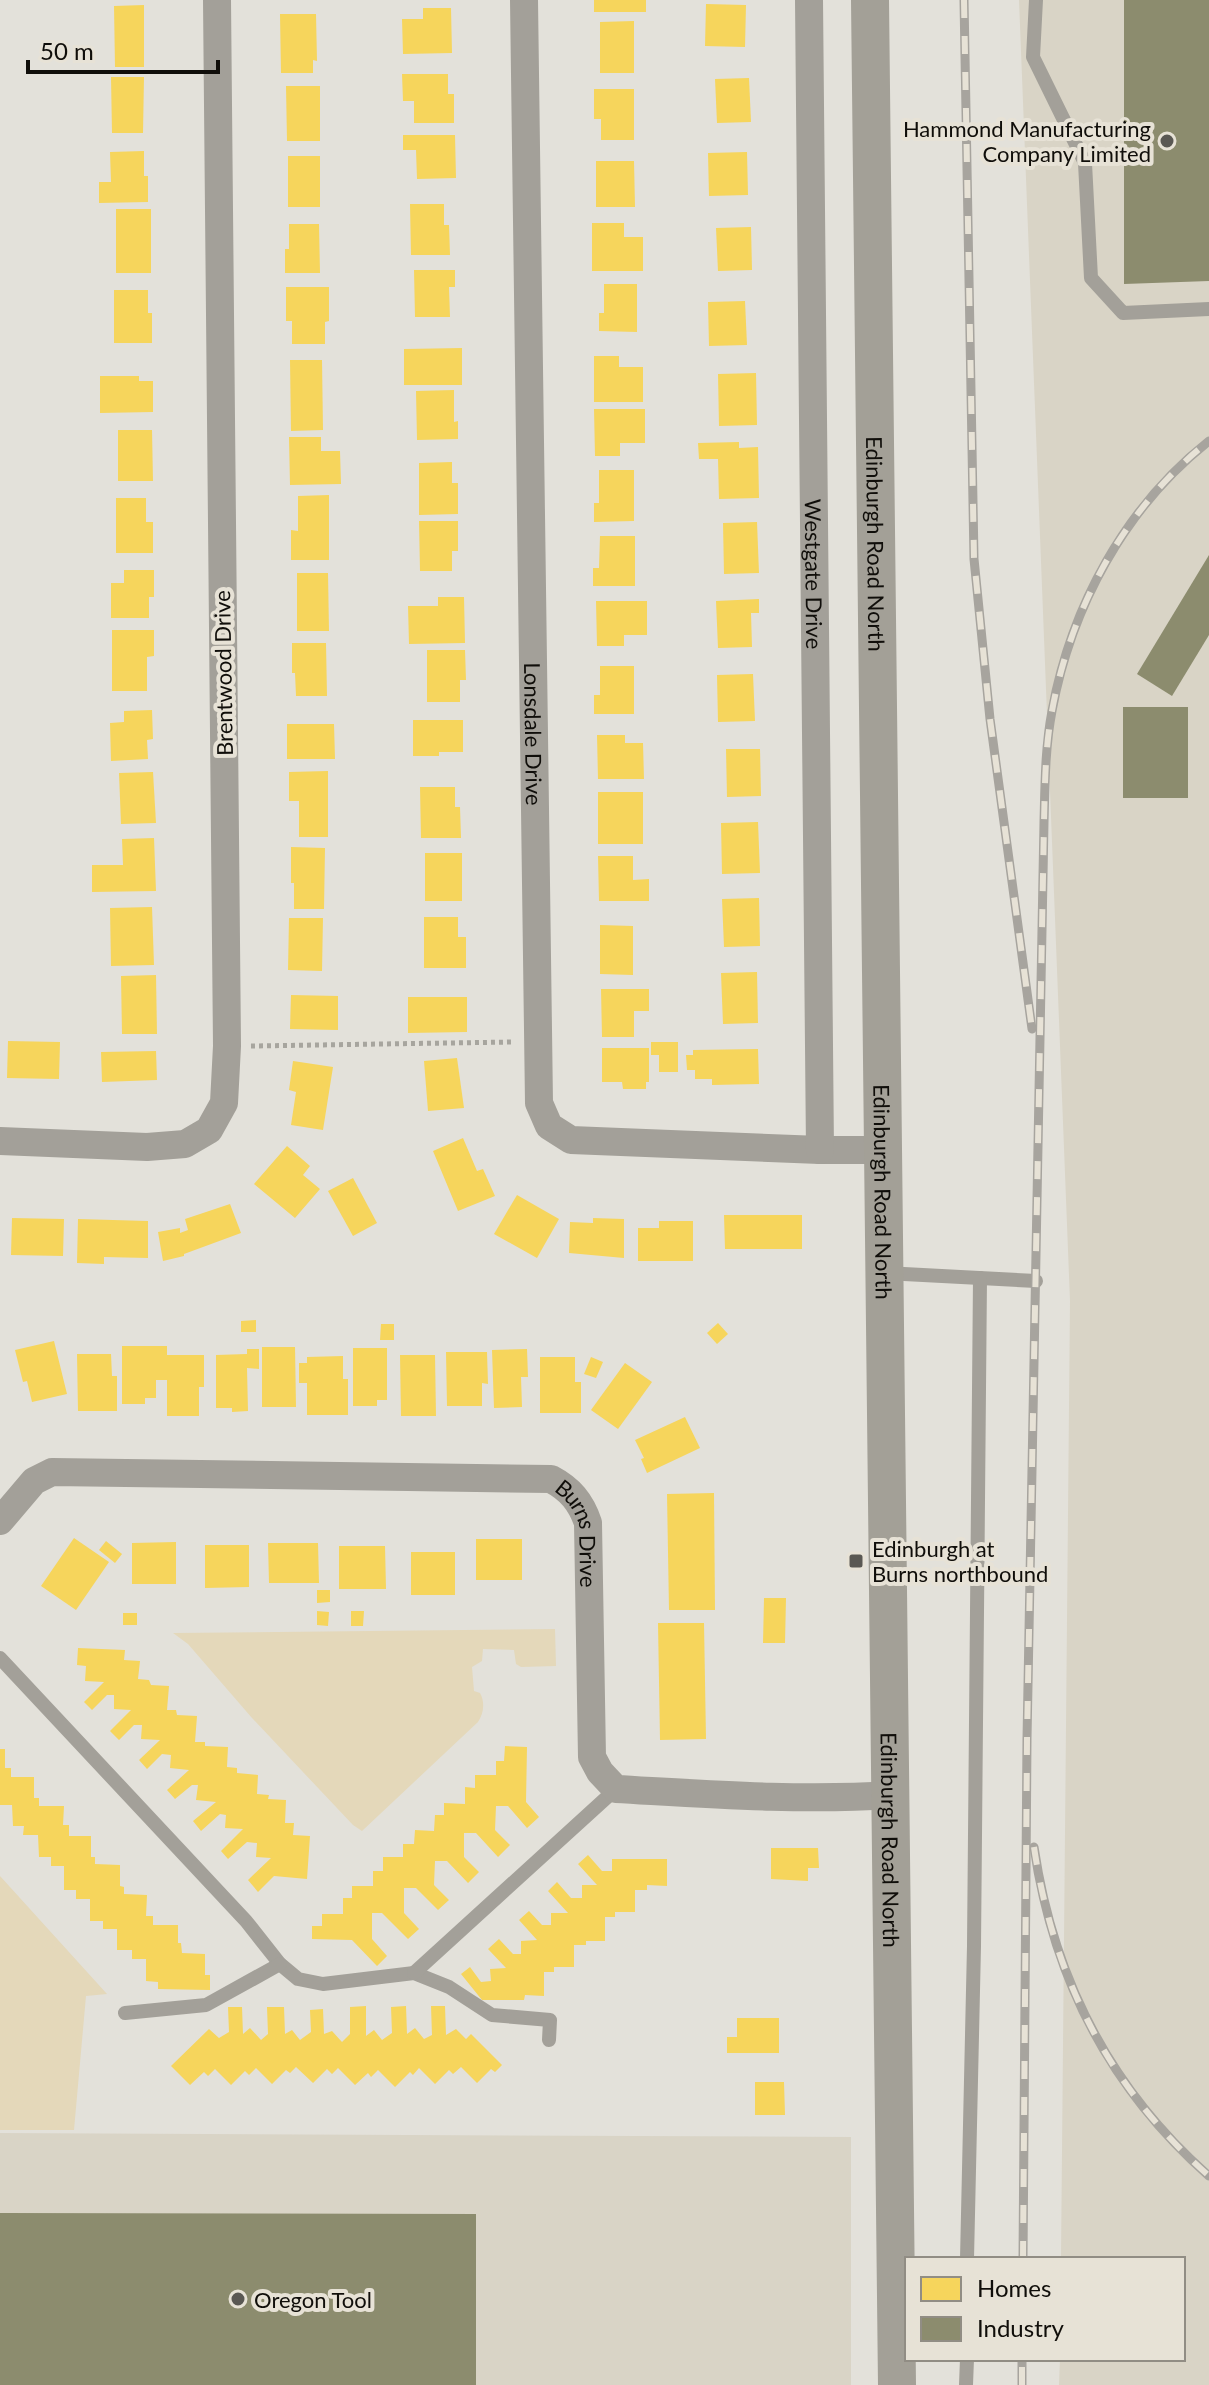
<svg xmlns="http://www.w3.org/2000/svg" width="1209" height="2385" font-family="Lato,sans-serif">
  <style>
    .built { fill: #d9d4c6 }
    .green { fill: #e4d8ba }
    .homes { fill: #f6d55c }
    .industry { fill: #8c8c6e }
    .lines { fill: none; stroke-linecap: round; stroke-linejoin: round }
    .path { stroke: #a7a59e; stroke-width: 5; stroke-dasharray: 4 4; stroke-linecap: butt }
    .lane { stroke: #a3a099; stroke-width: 14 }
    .street { stroke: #a3a099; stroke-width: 28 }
    .secondary { stroke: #a3a097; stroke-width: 38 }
    .rail-casing { stroke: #a7a49e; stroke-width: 9 }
    .rail { stroke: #e7e2d6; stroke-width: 6; stroke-dasharray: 18; stroke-linecap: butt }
    .poi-dot { fill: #5a5853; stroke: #e7e2d6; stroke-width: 3 }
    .labels { text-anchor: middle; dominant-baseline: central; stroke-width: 8; stroke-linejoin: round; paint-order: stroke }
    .poi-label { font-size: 22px; fill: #100e0a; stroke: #e7e2d6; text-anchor: start }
    .street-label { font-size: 22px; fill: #100e0a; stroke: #e7e2d6 }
  </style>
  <rect width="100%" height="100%" fill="#e3e1da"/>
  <g class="built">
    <polygon points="1019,0 1209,0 1209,2385 1059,2385 1060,2359 1183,2359 1183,2259 1061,2259 1070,1301"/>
    <polygon points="0,2133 851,2137 851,2385 0,2385"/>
  </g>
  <g class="green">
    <path d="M555 1629 556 1666 521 1667 516 1664 514 1650 483 1649 482 1661 472 1667 474 1691 480 1693C485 1702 484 1713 478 1722L362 1831 353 1825 252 1718 188 1644 173 1633Z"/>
    <polygon points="0,1876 107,1994 86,1996 74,2130 0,2130"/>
  </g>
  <g class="homes">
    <rect x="594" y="0" width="52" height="12"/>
    <polygon points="706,4 746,5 745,47 705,46"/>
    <polygon points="144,5 144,67 115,67 114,6"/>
    <polygon points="423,8 451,8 452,53 403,54 402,19 423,19"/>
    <polygon points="280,14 316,14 317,61 313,60 313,73 281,73"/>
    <polygon points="634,21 634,73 600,73 600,22"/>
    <polygon points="402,74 448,74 448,94 454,94 454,123 414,123 414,101 403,101"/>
    <polygon points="111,77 144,77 143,133 112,133"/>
    <polygon points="749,78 751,122 717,123 715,79"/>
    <polygon points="286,86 320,86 320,141 287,141"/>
    <polygon points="594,89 634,89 634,140 601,140 601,119 594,119"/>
    <polygon points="403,135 455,135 456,178 417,179 416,150 403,150"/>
    <polygon points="144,151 144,176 148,176 148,202 99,203 99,182 111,182 110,152"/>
    <polygon points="747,152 748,195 709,196 708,153"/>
    <rect x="288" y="156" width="32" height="51"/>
    <polygon points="596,161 634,161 635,207 596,207"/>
    <polygon points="410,204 444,204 444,225 449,225 450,255 411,255"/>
    <rect x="116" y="209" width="35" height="64"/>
    <polygon points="592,223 624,223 624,237 643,237 643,271 592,271"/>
    <polygon points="289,224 319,224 320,273 285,273 285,249 289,249"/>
    <polygon points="751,227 752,270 718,271 716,228"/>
    <polygon points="414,270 455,270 455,287 449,287 450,317 415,317"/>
    <polygon points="604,284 637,284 637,332 599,331 599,313 604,313"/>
    <polygon points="286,287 329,287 329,321 325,322 325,344 292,344 292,321 286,321"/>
    <polygon points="114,290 148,290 148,313 152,313 152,343 114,343"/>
    <polygon points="745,301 747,345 709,346 708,302"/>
    <polygon points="462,348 462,385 404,385 404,349"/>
    <polygon points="594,356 619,356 619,367 643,367 643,402 594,402"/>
    <polygon points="290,360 322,360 323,430 291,431"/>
    <polygon points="756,373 757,425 719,426 718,374"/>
    <polygon points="100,376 139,376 139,381 153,381 153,412 100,413"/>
    <polygon points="454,390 454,422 458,421 458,439 417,440 416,391"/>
    <polygon points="594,409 645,409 645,443 620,443 620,456 595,456"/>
    <polygon points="118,430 152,430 153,481 118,481"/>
    <polygon points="289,437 321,437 321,451 340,451 341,484 290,485"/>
    <polygon points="739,442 739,448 758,447 759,498 719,499 718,459 699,459 698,443"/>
    <polygon points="452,462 452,483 458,483 458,514 419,515 419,463"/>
    <polygon points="599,470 634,470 634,521 594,522 594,503 599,503"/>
    <polygon points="329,495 329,560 291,560 291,530 298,531 298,496"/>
    <polygon points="116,498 146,498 146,522 153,522 153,553 116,553"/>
    <polygon points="419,521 458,521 458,551 452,551 452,571 420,571"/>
    <polygon points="757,522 759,573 724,574 723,523"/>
    <polygon points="600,536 635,536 635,586 593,586 593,568 599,568"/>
    <polygon points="124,570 154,570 154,597 149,597 149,618 111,618 111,583 124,583"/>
    <polygon points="297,573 328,573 329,631 297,631"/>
    <polygon points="438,597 464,597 465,643 409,644 408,606 438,606"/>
    <polygon points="759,599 759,613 751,613 752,647 718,648 716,601"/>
    <polygon points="596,601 647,601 647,635 624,635 624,646 597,646"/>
    <polygon points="112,630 154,630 154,656 147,657 147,691 112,691"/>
    <polygon points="292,643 326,643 327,696 296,696 295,673 292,673"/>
    <polygon points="427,650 465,650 466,680 460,680 460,702 427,702"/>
    <polygon points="600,666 634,666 634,714 594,714 594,695 600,695"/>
    <polygon points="753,674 755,721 718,722 717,675"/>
    <polygon points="152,710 153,739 147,740 148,759 111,761 110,723 124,722 124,711"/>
    <polygon points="413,720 463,720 463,752 439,752 439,756 413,756"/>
    <polygon points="287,724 334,724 335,759 287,759"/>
    <polygon points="597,735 625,735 625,743 643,743 644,779 598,779"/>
    <polygon points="726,749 760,749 761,796 727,797"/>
    <polygon points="328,771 328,837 299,837 299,801 289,801 289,772"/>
    <polygon points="153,772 156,823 121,824 119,773"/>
    <polygon points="420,787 455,787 455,807 460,807 461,838 421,838"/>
    <rect x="598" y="792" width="45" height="52"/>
    <polygon points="758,822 760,873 722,874 721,823"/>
    <polygon points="154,838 156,891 92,892 92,865 123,865 122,839"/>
    <polygon points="291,847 325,848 324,909 294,909 294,883 291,883"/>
    <rect x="425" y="853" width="37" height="48"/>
    <polygon points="598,856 633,856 633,880 649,879 649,901 599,901"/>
    <polygon points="759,898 760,946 724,947 722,899"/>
    <polygon points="152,907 154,965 111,966 110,908"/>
    <polygon points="424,917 458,917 458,937 466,937 466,968 424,968"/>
    <polygon points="289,918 323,918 322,971 288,970"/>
    <polygon points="600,925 633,926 633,975 600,974"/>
    <polygon points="757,972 758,1023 723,1024 721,973"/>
    <polygon points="156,975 157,1034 122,1034 121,976"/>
    <polygon points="601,989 649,989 649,1011 634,1011 634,1037 602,1037"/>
    <polygon points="291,995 338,996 338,1030 290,1029"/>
    <polygon points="408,997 467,997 467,1032 408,1033"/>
    <polygon points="8,1041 60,1042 59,1079 7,1078"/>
    <polygon points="651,1042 678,1042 678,1072 659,1072 659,1055 651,1055"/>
    <polygon points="602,1048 649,1048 649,1082 646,1082 646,1089 623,1089 622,1082 602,1082"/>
    <polygon points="758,1049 759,1084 712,1085 712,1079 695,1079 695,1070 687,1070 686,1055 693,1055 693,1050"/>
    <polygon points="156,1051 157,1080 102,1082 101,1052"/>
    <polygon points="457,1058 464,1108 428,1111 424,1061"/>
    <polygon points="293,1061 333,1067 323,1130 291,1125 296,1092 289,1090"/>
    <polygon points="463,1138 477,1171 483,1169 495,1196 458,1211 433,1151"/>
    <polygon points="287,1146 310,1166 303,1175 320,1189 295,1218 254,1184"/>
    <polygon points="353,1178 377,1223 353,1236 328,1191"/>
    <polygon points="517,1195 559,1219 537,1258 494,1234"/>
    <polygon points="230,1204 241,1233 184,1254 184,1256 163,1261 158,1232 180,1228 180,1233 188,1230 185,1219"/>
    <polygon points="724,1215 802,1215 802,1249 725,1249"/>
    <polygon points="12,1218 64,1219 63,1256 11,1255"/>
    <polygon points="593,1218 624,1219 624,1258 569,1253 570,1222 593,1223"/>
    <polygon points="78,1219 148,1221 148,1258 104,1257 104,1264 77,1263"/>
    <polygon points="659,1221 693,1221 693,1261 638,1261 638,1228 659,1228"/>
    <polygon points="256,1320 256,1332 241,1332 241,1321"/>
    <polygon points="718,1323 728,1334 717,1344 707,1333"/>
    <polygon points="381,1324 394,1324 394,1340 380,1340"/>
    <polygon points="54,1341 67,1394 32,1402 27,1381 23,1382 15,1350"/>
    <polygon points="122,1346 167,1346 167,1355 204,1355 204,1387 199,1387 199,1416 167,1416 167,1380 156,1380 156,1398 145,1398 145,1404 122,1404"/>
    <polygon points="262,1347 295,1347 296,1407 262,1407"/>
    <polygon points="353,1348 387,1348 387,1400 377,1400 377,1406 353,1406"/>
    <polygon points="247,1349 259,1349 259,1369 247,1368 248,1411 232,1412 232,1408 216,1408 216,1355 247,1354"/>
    <polygon points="527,1349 528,1377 521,1377 522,1407 494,1408 492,1350"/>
    <polygon points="446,1352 487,1352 488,1384 482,1383 482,1406 447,1406"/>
    <polygon points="77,1354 111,1354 112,1376 117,1376 117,1411 78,1411"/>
    <polygon points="400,1355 435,1355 436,1416 401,1416"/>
    <polygon points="343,1356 343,1379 348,1379 348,1415 307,1415 307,1383 299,1383 299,1363 307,1363 307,1357"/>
    <polygon points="540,1357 575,1357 575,1382 581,1382 581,1413 540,1413"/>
    <polygon points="591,1357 603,1362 596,1378 584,1374"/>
    <polygon points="625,1363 652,1382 618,1429 591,1410"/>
    <polygon points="685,1417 700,1448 647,1473 641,1459 644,1458 635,1440"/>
    <polygon points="714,1493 715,1610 669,1610 667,1494"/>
    <polygon points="74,1538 109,1562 76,1610 41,1586"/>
    <rect x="476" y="1539" width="46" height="41"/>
    <polygon points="106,1541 122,1554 115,1563 99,1550"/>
    <polygon points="176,1542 176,1584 132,1584 132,1543"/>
    <polygon points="268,1543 318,1543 319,1583 269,1583"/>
    <polygon points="205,1545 249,1545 249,1587 205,1588"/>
    <polygon points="339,1546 385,1546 386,1589 339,1589"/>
    <rect x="411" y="1552" width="44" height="43"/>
    <polygon points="317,1590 330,1590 330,1602 317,1603"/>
    <polygon points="764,1598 786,1598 785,1643 763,1643"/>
    <polygon points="317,1611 329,1612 328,1626 317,1625"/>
    <polygon points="351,1611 364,1611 363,1626 351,1626"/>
    <rect x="123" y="1613" width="14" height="12"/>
    <polygon points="658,1623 704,1623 706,1739 660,1740"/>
    <polygon points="78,1648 125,1650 124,1660 140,1661 138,1679 149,1680 151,1685 169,1686 167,1710 176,1710 177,1715 197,1716 195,1742 205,1742 205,1746 228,1747 227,1767 237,1768 237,1773 258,1775 257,1794 269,1795 268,1799 286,1800 285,1823 294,1823 293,1835 310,1836 307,1879 274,1876 258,1892 248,1880 271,1858 256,1857 257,1843 247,1842 228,1859 221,1851 243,1829 225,1828 226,1815 220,1814 201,1831 193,1821 216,1802 196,1800 198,1785 192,1785 175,1799 167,1790 189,1770 170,1768 171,1755 162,1754 147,1769 139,1760 160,1740 141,1739 142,1725 134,1725 119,1740 110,1731 131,1710 114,1709 114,1695 107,1695 92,1710 84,1702 104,1682 85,1681 86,1666 77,1665"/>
    <polygon points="505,1746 527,1747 526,1802 539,1817 527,1828 508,1806 496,1806 495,1830 510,1845 498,1857 476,1833 464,1833 464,1857 479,1872 468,1883 447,1861 435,1861 434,1885 449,1900 438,1910 416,1888 404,1888 404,1913 419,1929 408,1939 382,1913 372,1913 372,1939 387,1956 377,1966 352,1940 312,1939 312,1926 322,1926 322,1914 343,1914 343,1898 352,1898 352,1886 373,1886 373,1871 383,1871 383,1857 403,1857 403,1844 414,1844 415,1830 434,1831 435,1815 444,1815 444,1803 465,1804 465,1787 475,1788 475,1775 496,1775 496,1761 504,1761"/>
    <polygon points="0,1749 5,1749 5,1768 11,1768 11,1777 34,1777 34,1798 39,1798 39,1806 64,1806 63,1825 69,1825 69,1836 91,1836 91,1857 95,1857 95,1864 120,1865 120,1886 124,1887 124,1894 147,1895 146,1916 153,1916 153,1925 178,1925 178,1943 181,1943 182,1953 205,1954 205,1975 210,1975 210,1990 158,1989 158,1982 146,1981 146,1959 132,1959 132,1950 117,1950 117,1929 103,1929 103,1921 90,1921 90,1899 76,1899 76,1890 64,1890 64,1866 51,1866 51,1857 39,1857 38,1835 23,1835 24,1826 13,1826 12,1805 0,1805"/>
    <polygon points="771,1848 818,1848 819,1868 808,1868 808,1881 771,1879"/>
    <polygon points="588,1855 602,1871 612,1871 612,1859 667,1859 667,1886 647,1885 647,1890 635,1890 635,1912 615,1912 615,1917 605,1917 605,1941 586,1941 586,1945 574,1945 574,1967 554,1967 554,1972 544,1972 544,1996 525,1995 524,2000 482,2000 461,1974 470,1967 481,1982 491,1981 490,1969 506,1968 488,1949 499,1939 513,1954 521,1954 521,1941 537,1940 519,1920 529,1911 542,1925 551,1925 551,1913 568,1913 548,1891 557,1882 571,1898 582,1898 582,1885 597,1885 578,1864"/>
    <polygon points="366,2006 366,2036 374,2030 382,2040 392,2033 391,2007 406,2006 407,2034 415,2028 424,2039 432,2035 431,2006 445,2006 446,2035 456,2029 466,2039 471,2034 502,2065 495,2072 491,2069 477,2083 461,2067 453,2074 449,2070 435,2084 419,2068 413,2075 410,2072 395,2087 378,2070 371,2077 368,2073 355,2085 338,2068 332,2074 327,2069 313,2083 296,2067 290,2073 286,2070 272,2084 256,2068 249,2075 245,2071 231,2085 215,2069 208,2076 204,2072 190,2085 171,2066 209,2029 219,2038 229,2032 228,2007 242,2007 243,2034 250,2028 261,2040 268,2034 267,2007 284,2007 285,2034 292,2030 300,2040 311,2032 310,2010 323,2009 324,2034 332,2031 342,2042 350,2034 350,2007"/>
    <polygon points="737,2018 779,2018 779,2053 727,2053 727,2037 737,2037"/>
    <polygon points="755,2082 784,2082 785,2115 755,2115"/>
  </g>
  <g class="industry">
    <polygon points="1124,0 1209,0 1209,281 1124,284"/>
    <polygon points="1209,555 1209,635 1172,696 1137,674"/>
    <rect x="1123" y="707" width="65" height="91"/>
    <polygon points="0,2213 476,2214 476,2385 0,2385"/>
  </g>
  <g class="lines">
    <polyline class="path" points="251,1046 513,1042"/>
    <g class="lane">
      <polyline points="1036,0 1033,57 1085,163 1091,278 1123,313 1209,309"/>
      <polyline points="885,1273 1036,1281"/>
      <polyline points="0,1658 246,1921 280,1964 298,1979 323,1984 414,1973 449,1987 492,2015 550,2020 549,2040"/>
      <polyline points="414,1973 616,1789"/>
      <polyline points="125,2013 206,2005 280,1964"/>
      <polyline points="967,2259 974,1946 980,1278"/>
      <polyline points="966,2385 967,2359"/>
    </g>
    <g class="street">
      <path id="s1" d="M524 0 539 1103 549 1126 571 1140 820 1150H883"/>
      <path id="s2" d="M809 0 820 1150"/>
      <polyline points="0,1141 147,1147 185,1144 209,1130 224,1103 227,1046 217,0"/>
      <path id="s3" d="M0 1521 34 1481 52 1472 551 1479C570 1489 581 1502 588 1523L592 1757 600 1772 616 1789C707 1794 799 1801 891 1795"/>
    </g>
    <path class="secondary" id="s4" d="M870 0 897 2385"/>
    <g class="rail-casing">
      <g id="rail">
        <polyline points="964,0 974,559 990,719 1032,1029"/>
        <path d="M1034 1847C1053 1977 1109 2088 1209 2176"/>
        <path d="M1023 2259 1027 1739 1044 822C1045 785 1045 748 1052 711 1071 607 1125 507 1209 441"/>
        <polyline points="1022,2385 1022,2359"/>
      </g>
    </g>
    <use href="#rail" class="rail"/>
  </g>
  <g class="poi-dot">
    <circle cx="1167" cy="141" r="8"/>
    <rect x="848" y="1553" width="16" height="16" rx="4"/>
    <circle cx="238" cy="2299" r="8"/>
  </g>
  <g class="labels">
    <g class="poi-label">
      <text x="1151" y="128" text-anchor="end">Hammond Manufacturing<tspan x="1151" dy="25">Company Limited</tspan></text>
      <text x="872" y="1548">Edinburgh at<tspan x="872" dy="25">Burns northbound</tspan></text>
      <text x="254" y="2299">Oregon Tool</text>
    </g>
    <g class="street-label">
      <text stroke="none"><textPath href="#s4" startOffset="544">Edinburgh Road North</textPath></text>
      <text stroke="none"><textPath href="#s2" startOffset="574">Westgate Drive</textPath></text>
      <text transform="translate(223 673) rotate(-91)">Brentwood Drive</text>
      <text stroke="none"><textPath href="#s1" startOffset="734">Lonsdale Drive</textPath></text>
      <text stroke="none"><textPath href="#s4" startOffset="1192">Edinburgh Road North</textPath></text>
      <text stroke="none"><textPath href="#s3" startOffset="638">Burns Drive</textPath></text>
      <text stroke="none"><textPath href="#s4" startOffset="1840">Edinburgh Road North</textPath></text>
    </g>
  </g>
  <rect x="905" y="2257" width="280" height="104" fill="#e7e2d6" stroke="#918d84" stroke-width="2"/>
  <rect x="921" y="2277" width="40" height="24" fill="#f6d55c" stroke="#918d84" stroke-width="2"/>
  <text x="977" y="2297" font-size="24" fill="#100e0a">Homes</text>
  <rect x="921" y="2317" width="40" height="24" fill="#8c8c6e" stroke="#918d84" stroke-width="2"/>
  <text x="977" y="2337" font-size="24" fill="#100e0a">Industry</text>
  <path d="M28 60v12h190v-12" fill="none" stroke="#100e0a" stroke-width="4"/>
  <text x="40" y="60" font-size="24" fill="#100e0a" stroke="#e7e2d6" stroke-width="6" paint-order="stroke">50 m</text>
</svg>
